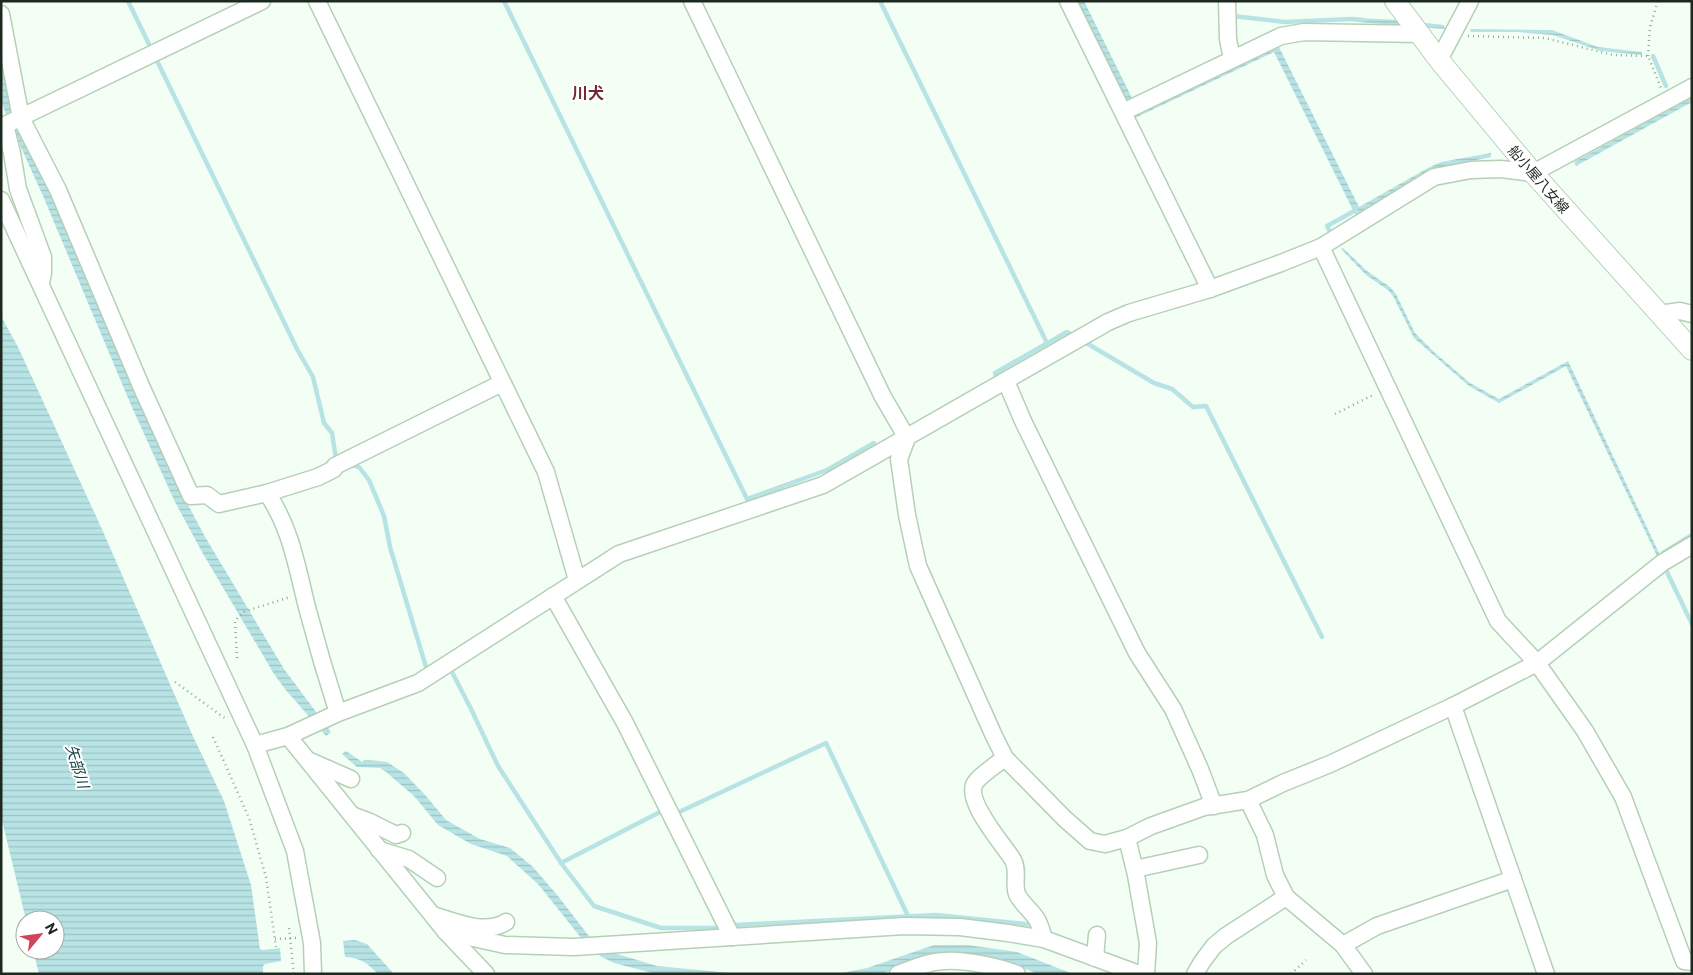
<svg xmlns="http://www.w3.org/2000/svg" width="1693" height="975" font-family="Commissioner,'Noto Sans JP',sans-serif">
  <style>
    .water { fill: url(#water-rules) }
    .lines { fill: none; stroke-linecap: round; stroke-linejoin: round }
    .stream { stroke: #b7e3e5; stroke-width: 4.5 }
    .minor-casing { stroke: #b5d0b7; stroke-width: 19 }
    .major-casing { stroke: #b5d0b7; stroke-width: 22 }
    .path { stroke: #9aa59b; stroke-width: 2.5; stroke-dasharray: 1 4; stroke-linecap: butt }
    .minor { stroke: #fff; stroke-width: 16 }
    .major { stroke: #fff; stroke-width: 20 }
    .labels { text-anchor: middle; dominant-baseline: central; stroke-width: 4; stroke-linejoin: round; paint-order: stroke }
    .street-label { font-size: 14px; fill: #1d281e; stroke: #fff }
    .water-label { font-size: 15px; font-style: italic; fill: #174042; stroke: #fff }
    .quarter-label { font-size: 16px; font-weight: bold; fill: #722b34; stroke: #fff }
  </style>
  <defs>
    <pattern id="water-rules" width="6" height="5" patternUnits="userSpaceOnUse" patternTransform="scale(1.25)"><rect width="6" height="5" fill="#b7e3e5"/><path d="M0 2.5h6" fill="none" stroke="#9dc3c4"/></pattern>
  </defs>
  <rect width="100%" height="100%" fill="#f3fff4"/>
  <g class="water">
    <polygon points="1078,1 1084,1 1138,110 1277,43 1359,207 1428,168 1441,162 1491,153 1491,157 1443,167 1425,174 1356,216 1274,52 1135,118"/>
    <polygon points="1357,18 1399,20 1444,25 1445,29 1357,22"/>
    <polygon points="1470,29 1552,30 1598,47 1642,52 1642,55 1601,51 1553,35 1516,32 1471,32"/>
    <polygon points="1,50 10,108 56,205 153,432 185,499 204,535 284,669 331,732 326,736 285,689 274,674 202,552 174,500 131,405 43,196 5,112 1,99"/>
    <polygon points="1692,97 1692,102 1576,166 1574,162"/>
    <polygon points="1343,248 1367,271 1390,287 1396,294 1415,333 1434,352 1470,383 1499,399 1568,361 1660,555 1657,556 1566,366 1499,403 1469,386 1414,338 1393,296 1388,290 1366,275 1341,249"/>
    <polygon points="1,316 18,347 101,527 191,732 224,801 251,885 260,949 263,950 280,948 281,961 265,964 263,966 263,974 39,974 33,950 55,950 55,920 26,920 1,816"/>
    <polygon points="346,751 362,762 364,760 370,760 387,762 404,773 426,796 446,820 480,839 510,848 533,867 558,896 588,935 604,950 657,966 741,974 656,974 614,963 600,956 582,939 538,884 507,856 471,844 438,825 414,796 386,772 380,768 357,767 342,754"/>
    <path d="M355 940 367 944 394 974H378C367 963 361 958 345 957L343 941Z"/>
    <polygon points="934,945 968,945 1017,952 1073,974 1038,974 1008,962 954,955 901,967 881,974 837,974 867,968"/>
  </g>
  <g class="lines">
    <g class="stream">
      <polyline points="128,1 297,349 313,377 324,423 332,433 336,459"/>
      <polyline points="504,1 747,499 827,470 874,443"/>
      <polyline points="880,1 1047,343"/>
      <polyline points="1233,16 1285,22 1352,19 1363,20"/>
      <polyline points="1653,56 1666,86"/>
      <polyline points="1329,230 1327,226 1356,210"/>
      <polyline points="1083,341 1154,383 1172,389 1193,407 1206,406 1322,637"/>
      <polyline points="998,381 995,373 1067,332 1074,336"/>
      <polyline points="351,465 359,467 369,480 384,516 390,547 426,667"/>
      <polyline points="1663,553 1692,535"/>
      <polyline points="1667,572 1692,624"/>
      <polyline points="453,674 471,709 498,766 561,863 594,906 661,928 718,928"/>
      <polyline points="677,813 826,743 908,916"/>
      <polyline points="561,863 660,812"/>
      <polyline points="732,921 735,925 936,915 1035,925"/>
    </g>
    <g class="minor-casing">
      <g id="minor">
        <polyline points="317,1 546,472 577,580"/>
        <polyline points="692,1 883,397 907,438"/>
        <polyline points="1068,1 1210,289"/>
        <polyline points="1227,1 1228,39 1232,59"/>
        <path d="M1 14 21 118 58 190 141 386 191 496 207 495 219 504 267 493C292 530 297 569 308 611 317 645 327 679 338 713"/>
        <polyline points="1439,60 1470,1"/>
        <polyline points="1123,112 1281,36 1304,32 1420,34"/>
        <polyline points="1,200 255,745 295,851 312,943 313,974"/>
        <polyline points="1321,247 1498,621 1537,663 1585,731 1623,797 1684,961 1692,962"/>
        <polyline points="41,283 43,273 43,257 18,189 12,153 5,125 262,1"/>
        <polyline points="1659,314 1680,311 1692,314"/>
        <polyline points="1006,381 1023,421 1137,653 1173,709 1200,769 1214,806"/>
        <polyline points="907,438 899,459 907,515 918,566 994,736 1005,758 1065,819 1090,841 1105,844 1127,838 1151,826 1204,807 1248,800 1283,783 1330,764 1453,706 1537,663 1662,563 1692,545"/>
        <polyline points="267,493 318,477 334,469 335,466 502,383"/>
        <polyline points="553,596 625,723 732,937"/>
        <polyline points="1453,706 1546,974"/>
        <polyline points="288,736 446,932 486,974"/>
        <polyline points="255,745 288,736 338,713 418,683 619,554 823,485 1108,322 1129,313 1210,289 1281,263 1321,247 1434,177 1471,170 1501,169 1533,173 1692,87"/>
        <path d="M1005 758C997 764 980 775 975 783 964 801 1004 845 1013 860 1019 871 1013 883 1017 894 1021 903 1030 909 1036 918 1040 924 1042 932 1044 939"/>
        <polyline points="310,761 351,779"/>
        <polyline points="1248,800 1265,835 1275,875 1286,897 1343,945 1364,974"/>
        <polyline points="354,816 370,822 396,835 402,833"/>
        <polyline points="1127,838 1136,875 1148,943 1146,974"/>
        <polyline points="379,850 409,859 437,878"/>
        <polyline points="1135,869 1199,855"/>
        <path d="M433 915C455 922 485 935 506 922"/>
        <polyline points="446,932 505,945 574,947 904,926 960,927 1008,933 1044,939 1139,974"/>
        <polyline points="1343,945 1377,926 1513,879"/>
        <polyline points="1095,958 1097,935"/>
        <path d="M898 974C913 968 928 962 944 961 963 959 1000 967 1017 974"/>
        <polyline points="1195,974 1202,962 1214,946 1226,936 1286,897"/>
      </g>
    </g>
    <g class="major-casing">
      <polyline id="major" points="1395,1 1439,60 1533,173 1692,350"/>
    </g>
    <g class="path">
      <polyline points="1468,36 1545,38 1613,55 1648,56 1661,88"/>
      <polyline points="1648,56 1650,27 1658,1"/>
      <polyline points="1335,414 1375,394"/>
      <polyline points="237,658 235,621 243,612 290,597"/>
      <polyline points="175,682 226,719"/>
      <polyline points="213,737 249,818 266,877 276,947"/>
      <polyline points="289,928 294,974"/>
      <polyline points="275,939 296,938"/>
      <polyline points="1291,974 1306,960"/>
    </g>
    <use href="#minor" class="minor"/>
    <use href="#major" class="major"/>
  </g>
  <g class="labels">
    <g class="street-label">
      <text transform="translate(1539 179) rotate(49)">船小屋八女線</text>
    </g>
    <g class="water-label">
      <text transform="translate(78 766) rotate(73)">矢部川</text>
    </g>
    <g class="quarter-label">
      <text x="588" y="92">川犬</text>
    </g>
  </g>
  <rect width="1693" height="975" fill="none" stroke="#1d281e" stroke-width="5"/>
  <g transform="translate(40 935) rotate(61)"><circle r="24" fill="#ffffff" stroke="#a5a9a5"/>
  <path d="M0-4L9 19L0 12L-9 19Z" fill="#d2425a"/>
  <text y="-8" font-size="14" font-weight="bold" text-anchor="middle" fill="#1d281e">N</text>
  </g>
</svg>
